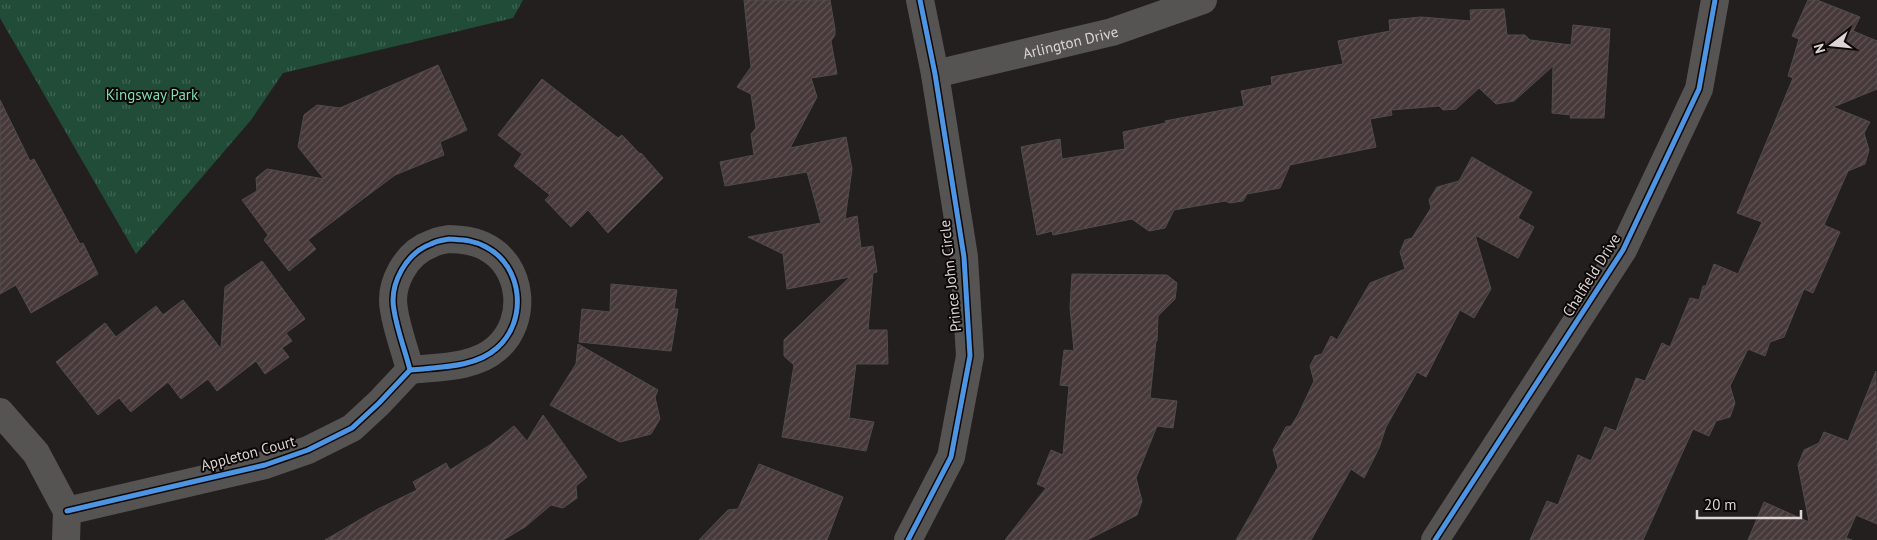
<svg xmlns="http://www.w3.org/2000/svg" width="1877" height="540" font-family="'PT Sans',sans-serif">
  <style>
    .grass { fill: url(#grass-tufts) }
    .building { fill: url(#building-hatch); stroke: #514c4c }
    .lines { fill: none; stroke-linecap: round; stroke-linejoin: round }
    .minor { stroke: #565453; stroke-width: 28 }
    .cycleway-casing { stroke: #0d0808; stroke-width: 8 }
    .cycleway { stroke: #4d94e3; stroke-width: 5 }
    .labels { text-anchor: middle; dominant-baseline: central; stroke-width: 4; stroke-linejoin: round; paint-order: stroke }
    .street-label { font-size: 15px; fill: #ddd5d4; stroke: #0d0808 }
    .park-label { font-size: 15px; fill: #7edeaf; stroke: #0d0808 }
  </style>
  <defs>
    <pattern id="grass-tufts" width="24" height="20" patternUnits="userSpaceOnUse" patternTransform="scale(1.25)"><rect width="24" height="20" fill="#214c38"/><path d="M3 7l-1-3M5 7V3M7 7l1-3M15 17l-1-3M17 17v-4M19 17l1-3" fill="none" stroke="#416554"/></pattern>
    <pattern id="building-hatch" width="6" height="6" patternUnits="userSpaceOnUse" patternTransform="scale(1.25)"><rect width="6" height="6" fill="#473939"/><path d="M-1 1l2-2M0 6l6-6M5 7l2-2" fill="none" stroke="#615555"/></pattern>
  </defs>
  <rect width="100%" height="100%" fill="#241f1f"/>
  <polygon class="grass" points="0,0 523,0 513,18 283,73 251,120 136,254 0,18"/>
  <g class="building">
    <polygon points="744,0 830,0 835,29 835,35 831,41 837,74 811,78 817,97 790,148 846,137 852,169 845,219 857,216 861,248 873,246 877,272 873,273 868,330 887,330 888,364 856,364 849,418 874,422 866,451 782,437 794,365 784,356 784,340 850,277 787,289 783,254 748,237 821,223 807,172 725,186 720,162 754,155 751,134 756,128 751,94 737,87 751,67"/>
    <polygon points="1808,0 1817,0 1860,17 1853,31 1877,41 1877,89 1833,107 1870,122 1864,133 1869,150 1865,164 1848,171 1824,225 1840,232 1813,293 1804,289 1784,337 1770,342 1765,356 1748,349 1730,386 1735,403 1730,417 1716,421 1709,436 1693,429 1643,540 1530,540 1547,501 1558,505 1578,455 1591,461 1605,427 1616,431 1636,378 1645,381 1662,343 1670,347 1690,298 1699,300 1703,286 1706,286 1714,264 1738,274 1762,222 1737,213 1793,78 1788,76 1799,39 1792,36"/>
    <polygon points="1504,9 1507,35 1525,35 1530,40 1571,45 1573,25 1610,29 1604,118 1570,118 1571,115 1552,113 1553,66 1514,101 1496,104 1479,88 1456,109 1443,110 1439,106 1391,110 1392,115 1370,119 1376,147 1290,165 1280,188 1247,194 1243,201 1230,203 1225,201 1174,210 1165,228 1149,231 1132,219 1053,235 1052,231 1037,235 1021,147 1060,139 1062,159 1125,149 1123,132 1166,123 1165,121 1244,106 1241,91 1272,85 1271,77 1343,64 1338,41 1390,31 1389,20 1421,17 1471,21 1470,10"/>
    <polygon points="438,65 467,130 440,142 444,155 395,175 308,240 316,249 289,271 264,240 268,235 242,200 257,191 256,178 267,169 324,179 298,147 304,115 317,105 340,108"/>
    <polygon points="542,79 618,138 622,135 640,154 641,153 663,178 608,233 588,210 571,227 545,200 550,195 514,166 522,154 498,135"/>
    <polygon points="0,100 30,161 34,159 80,244 83,243 98,274 31,313 16,285 0,294"/>
    <polygon points="1472,157 1532,192 1518,218 1534,227 1518,258 1475,235 1491,289 1474,318 1460,310 1426,377 1417,372 1386,427 1379,448 1364,478 1351,469 1311,540 1236,540 1278,467 1273,450 1286,427 1291,426 1298,415 1314,381 1310,366 1315,356 1322,354 1331,336 1337,340 1370,283 1405,269 1400,252 1405,240 1412,238 1431,208 1429,200 1437,187 1459,181"/>
    <polygon points="262,261 305,319 286,333 292,341 282,348 289,357 265,374 256,361 217,391 208,379 181,399 168,382 131,412 119,398 98,415 56,362 105,323 116,337 156,306 163,315 183,300 221,349 225,287"/>
    <polygon points="1072,274 1167,275 1177,283 1175,299 1158,316 1157,341 1156,341 1150,398 1177,401 1173,428 1157,426 1136,478 1142,501 1137,515 1087,540 1005,540 1046,488 1037,484 1051,450 1063,455 1069,386 1060,385 1064,350 1074,351 1070,307"/>
    <polygon points="611,284 677,290 674,309 678,309 671,351 579,342 582,309 610,312"/>
    <polygon points="578,344 658,390 655,397 660,419 651,434 620,442 550,405 576,364"/>
    <polygon points="1876,371 1877,524 1856,515 1846,538 1852,540 1748,540 1764,502 1809,522 1798,465 1804,450 1819,443 1824,432 1848,441"/>
    <polygon points="543,415 587,477 576,486 577,498 563,508 551,505 525,527 503,540 325,540 378,509 417,490 413,482 446,463 450,470 490,445 514,426 527,441"/>
    <polygon points="759,464 843,497 827,540 699,540 728,510 738,509"/>
  </g>
  <g class="lines">
    <g class="minor">
      <path id="s1" d="M935 74 1112 32 1203 0"/>
      <path d="M449 239C462 240 474 240 486 247 523 266 528 321 497 348 475 368 438 367 410 370 405 350 397 330 394 310 389 284 406 253 431 244 436 241 443 240 449 239Z"/>
      <polyline points="0,412 36,453 67,511 66,540"/>
      <polyline points="67,511 265,465 308,450 352,428 379,403 410,370"/>
      <polyline points="908,540 951,457 970,356 964,257 935,74 920,0"/>
      <polyline points="1435,540 1623,250 1699,89 1715,0"/>
    </g>
    <g class="cycleway-casing">
      <g id="cycleway">
        <path d="M449 239C462 240 474 240 486 247 523 266 528 321 497 348 475 368 438 367 410 370 405 350 397 330 394 310 389 284 406 253 431 244 436 241 443 240 449 239Z"/>
        <polyline points="67,511 265,465 308,450 352,428 379,403 410,370"/>
        <polyline points="908,540 951,457 970,356 964,257 935,74 920,0"/>
        <polyline points="1435,540 1623,250 1699,89 1715,0"/>
      </g>
    </g>
    <use href="#cycleway" class="cycleway"/>
  </g>
  <g class="labels">
    <g class="street-label">
      <text stroke="none"><textPath href="#s1" startOffset="139">Arlington Drive</textPath></text>
      <text transform="translate(1591 275) rotate(-58)">Chalfield Drive</text>
      <text transform="translate(950 276) rotate(-96)">Prince John Circle</text>
      <text transform="translate(248 453) rotate(-15)">Appleton Court</text>
    </g>
    <g class="park-label">
      <text x="152" y="94">Kingsway Park</text>
    </g>
  </g>
  <g transform="translate(1832 45) rotate(254)" stroke="#0d0808" stroke-width="4" paint-order="stroke">
  <path d="M0-4L9 19L0 12L-9 19Z" fill="#ddd5d4"/>
  <text y="-8" font-size="14" font-weight="bold" text-anchor="middle" fill="#ddd5d4">N</text>
  </g>
  <path d="M1697 510v8h104v-8" fill="none" stroke="#ddd5d4" stroke-width="2.5"/>
  <text x="1704" y="510" font-size="15" fill="#ddd5d4" stroke="#0d0808" stroke-width="4" paint-order="stroke">20 m</text>
</svg>
